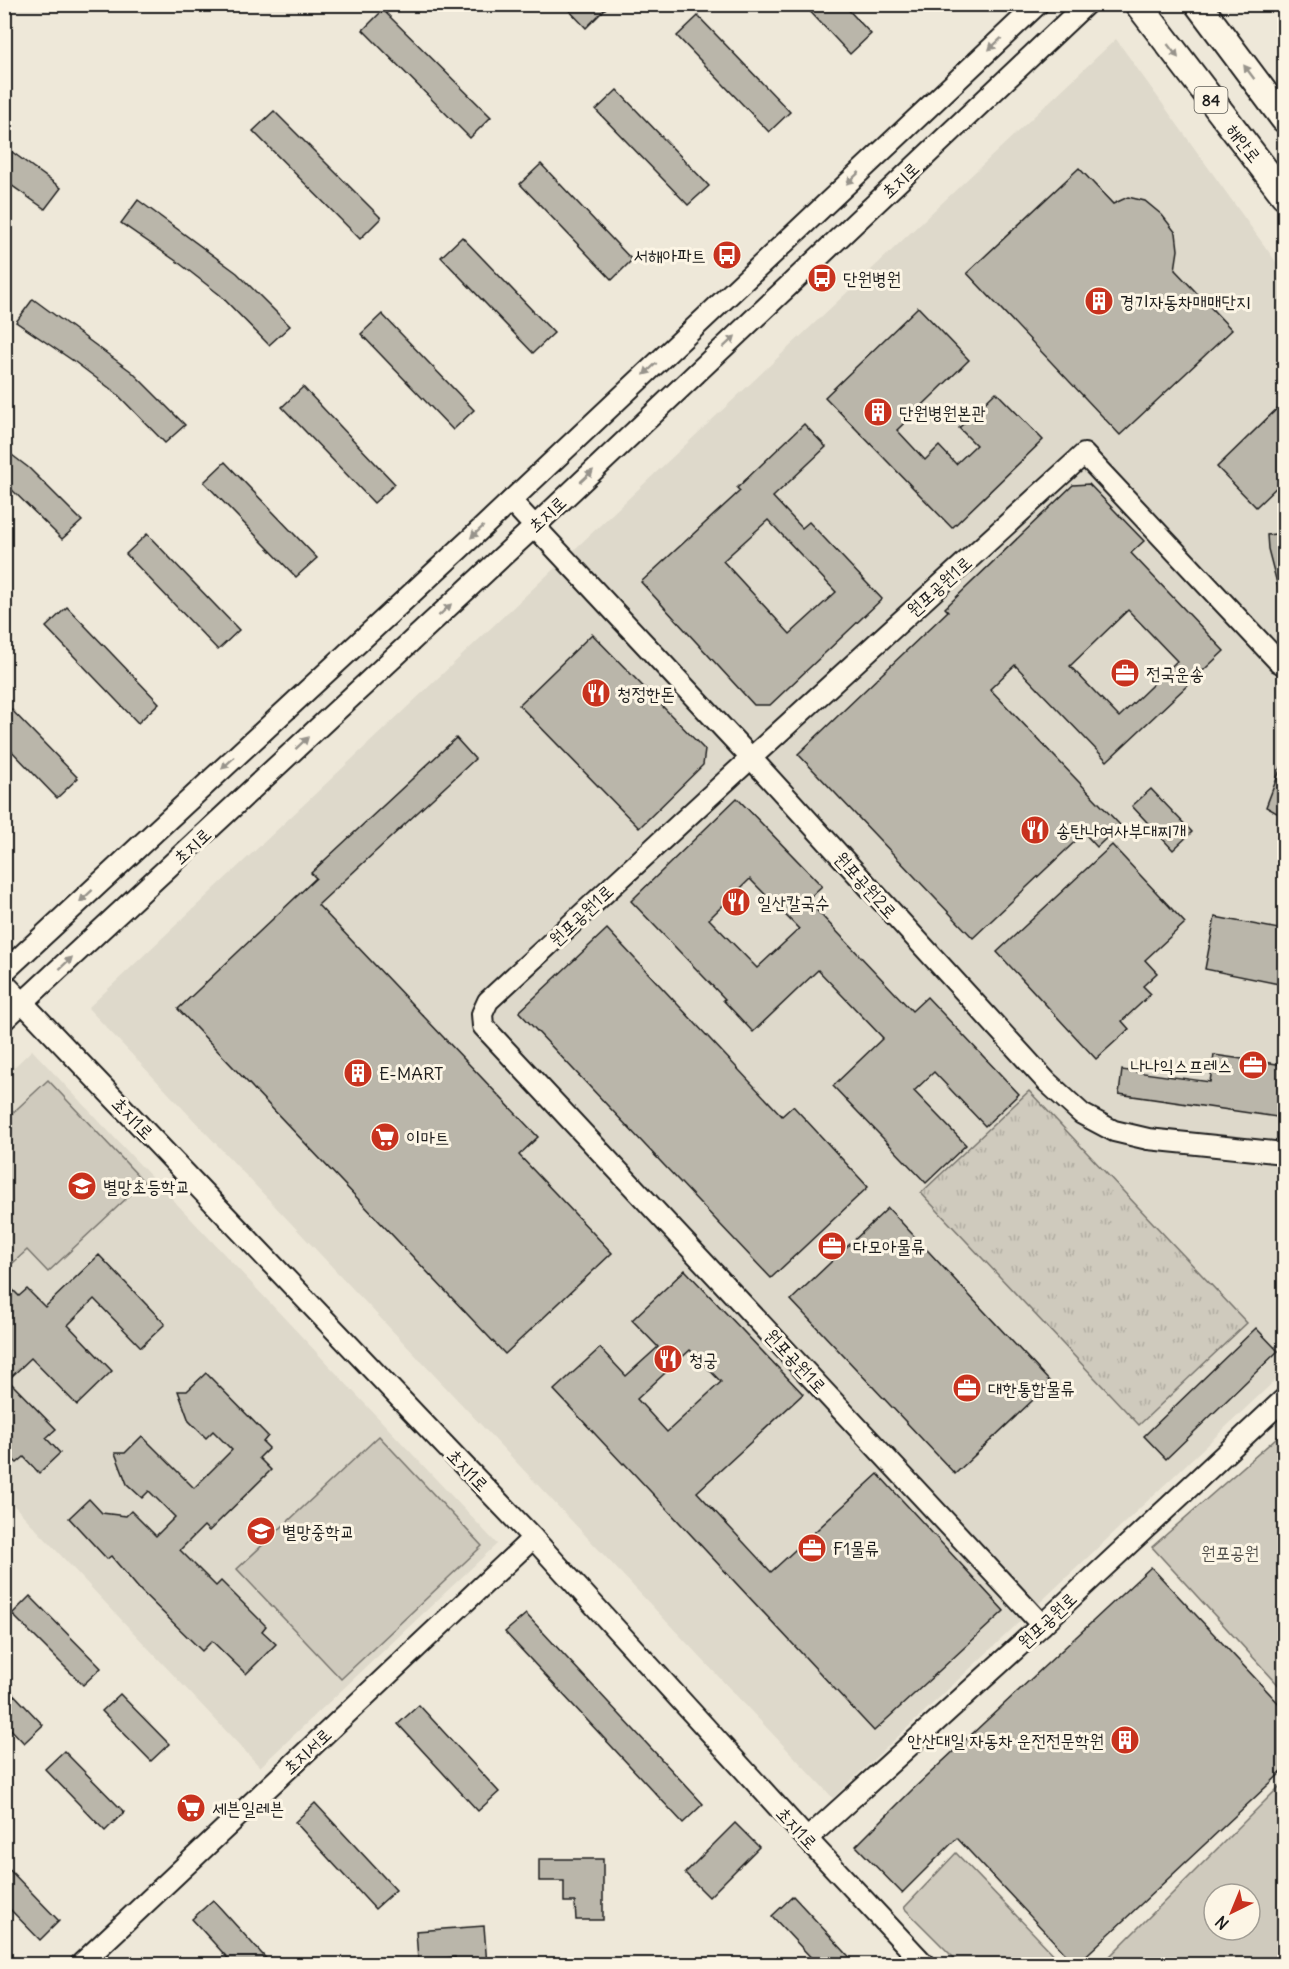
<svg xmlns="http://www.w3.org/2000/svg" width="1289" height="1969" font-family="Delius,'Poor Story',sans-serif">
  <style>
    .built { fill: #ded9cb }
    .grass { fill: url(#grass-tufts); stroke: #76736c; stroke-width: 1.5 }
    .park { fill: #cfcabd; stroke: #76736c; stroke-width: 1.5; fill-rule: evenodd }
    .building { fill: #bab6aa; stroke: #1c1c1c; stroke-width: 1.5; fill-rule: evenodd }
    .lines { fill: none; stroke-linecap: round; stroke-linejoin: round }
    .tertiary-casing { stroke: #1c1c1c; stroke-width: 24 }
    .primary-casing { stroke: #1c1c1c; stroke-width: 30 }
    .tertiary { stroke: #fcf5e5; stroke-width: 20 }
    .primary { stroke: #fcf5e5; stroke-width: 26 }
    .oneway { fill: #97938b }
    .labels { text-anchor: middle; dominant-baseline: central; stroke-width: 6; stroke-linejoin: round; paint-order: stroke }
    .shield { fill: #fcf5e5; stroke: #5f5d58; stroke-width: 1.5 }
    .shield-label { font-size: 16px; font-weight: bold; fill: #1c1c1c }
    .street-label { font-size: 18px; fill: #1c1c1c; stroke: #fcf5e5 }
    .poi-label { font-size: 18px; fill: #1c1c1c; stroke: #fcf5e5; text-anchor: start }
    .park-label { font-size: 18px; fill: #52504c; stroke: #fcf5e5 }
  </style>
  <defs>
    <pattern id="grass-tufts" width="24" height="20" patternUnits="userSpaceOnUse" patternTransform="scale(1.5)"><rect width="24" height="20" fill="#cfcabd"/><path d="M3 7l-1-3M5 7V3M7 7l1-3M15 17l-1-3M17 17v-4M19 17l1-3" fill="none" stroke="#b1ada2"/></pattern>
  </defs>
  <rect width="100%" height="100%" fill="#eee8d9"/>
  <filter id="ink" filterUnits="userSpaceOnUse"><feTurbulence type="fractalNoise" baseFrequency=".0167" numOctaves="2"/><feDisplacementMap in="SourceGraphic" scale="12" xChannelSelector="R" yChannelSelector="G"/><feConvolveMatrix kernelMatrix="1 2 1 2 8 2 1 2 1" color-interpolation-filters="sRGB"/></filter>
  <g filter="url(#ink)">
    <g class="built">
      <polygon points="1116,39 1284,273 1284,1372 833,1798 88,1008"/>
      <polygon points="32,1050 497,1544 260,1767 5,1496 5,1076"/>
    </g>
    <polygon class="grass" points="1029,1091 1247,1323 1139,1425 921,1193"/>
    <g class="park">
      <polygon points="48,1080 144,1182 48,1272 27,1250 13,1263 5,1254 4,1121"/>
      <polygon points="1284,1431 1284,1691 1152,1547"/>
      <polygon points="379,1436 482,1546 341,1679 237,1569"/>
      <path d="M1284 1782V1964H1102ZM1214 1894H1250V1930H1214Z"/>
      <polygon points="956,1853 1063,1964 960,1964 904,1908"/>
    </g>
    <g class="building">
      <polygon points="563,4 610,4 586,28"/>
      <polygon points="803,4 843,4 871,34 850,54"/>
      <polygon points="383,10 491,117 470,138 363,30"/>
      <polygon points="698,16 790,112 769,132 677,36"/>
      <polygon points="617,90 709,186 688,205 596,110"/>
      <polygon points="274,111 381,218 360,239 253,131"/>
      <polygon points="4,146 61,188 45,209 4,180"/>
      <polygon points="541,164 632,260 612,280 520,184"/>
      <polygon points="1079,168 1113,204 1128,197 1145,201 1162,215 1176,233 1178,250 1175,270 1232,330 1120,435 967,273"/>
      <polygon points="138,200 237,273 290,326 269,345 220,295 179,263 121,223"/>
      <polygon points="462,237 554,333 533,353 441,257"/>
      <polygon points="33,299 132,372 185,425 165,443 116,393 75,362 16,322"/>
      <polygon points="918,307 969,360 897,430 925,460 939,446 956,464 976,445 959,428 996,392 1043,440 952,528 825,397"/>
      <polygon points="382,314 474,410 453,430 361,334"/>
      <polygon points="303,387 395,484 374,503 282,407"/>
      <polygon points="1284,402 1284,480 1256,507 1217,467"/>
      <path d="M804 424 826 447 773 497 802 528 809 522 882 599 770 705H754L641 582 740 491 737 488ZM768 520 836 592 790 634 723 561Z"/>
      <polygon points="4,449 29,468 82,521 62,539 4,482"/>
      <polygon points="225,462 317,558 296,577 204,482"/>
      <path d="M1089 484 1144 541 1131 553 1224 651 1107 761 1015 665 990 689 1120 825 1097 847 1084 833 973 938 798 754 948 611 945 608 1073 485ZM1128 610 1177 661 1119 717 1070 666Z"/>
      <polygon points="1284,533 1284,594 1280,595 1268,549 1267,535"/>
      <polygon points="147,534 239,630 218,650 126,554"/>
      <polygon points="67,607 159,703 138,723 46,627"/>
      <polygon points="592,634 705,750 703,765 639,828 519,705"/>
      <polygon points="4,702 78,778 57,798 4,743"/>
      <polygon points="456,738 475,759 318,905 538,1137 519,1155 612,1253 505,1354 178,1009 316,878 311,873"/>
      <polygon points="1283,762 1284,763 1284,817 1266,807"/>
      <polygon points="1151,789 1192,832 1173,850 1132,806"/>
      <path d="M737 798 822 886 807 900 912 1011 927 997 1019 1094 985 1126 934 1072 914 1091 966 1145 926 1183 833 1086 883 1038 818 970 753 1032 723 1000 725 999 631 901ZM750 879 799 929 757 968 709 919Z"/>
      <polygon points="1112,845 1185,923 1145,960 1157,973 1143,986 1151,994 1122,1021 1129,1029 1096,1059 997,952"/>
      <polygon points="1215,917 1284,930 1284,985 1205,969"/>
      <polygon points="607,929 782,1116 793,1106 868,1187 771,1278 519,1012"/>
      <polygon points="1214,1055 1284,1065 1284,1118 1119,1094 1122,1070 1210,1082"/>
      <polygon points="888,1208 1051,1383 955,1474 791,1300"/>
      <polygon points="99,1255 165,1324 141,1347 94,1299 68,1325 112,1371 77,1405 31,1358 8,1380 56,1429 46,1438 60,1453 39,1473 24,1457 17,1463 4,1451 4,1281 19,1296 27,1289 45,1307"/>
      <path d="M685 1270 803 1394 697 1492 771 1572 878 1474 1004 1611 874 1731 624 1463 623 1464 554 1390 600 1348 626 1376 658 1347 632 1320ZM690 1350 721 1382 667 1432 637 1399Z"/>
      <polygon points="1256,1328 1278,1351 1166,1459 1144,1436"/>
      <polygon points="206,1373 268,1436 263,1442 269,1448 259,1458 271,1470 209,1531 204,1526 180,1550 216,1586 221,1581 266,1626 262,1631 276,1644 246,1674 212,1641 202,1651 140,1590 111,1556 107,1559 69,1518 89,1499 102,1513 126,1516 131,1511 156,1536 175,1517 149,1491 142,1498 127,1484 115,1453 125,1453 142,1436 194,1488 232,1450 213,1431 206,1438 189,1421 178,1391 187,1391"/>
      <polygon points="1151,1567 1284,1709 1284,1770 1076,1965 957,1838 902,1893 856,1846 912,1790"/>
      <polygon points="30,1596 101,1668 83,1685 12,1614"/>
      <polygon points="526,1614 703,1804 683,1823 505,1632"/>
      <polygon points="4,1684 43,1725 24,1743 4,1722"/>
      <polygon points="120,1694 169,1744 151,1761 102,1711"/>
      <polygon points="419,1705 499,1792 478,1811 398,1724"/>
      <polygon points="64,1751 124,1812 105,1831 45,1769"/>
      <polygon points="315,1803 396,1890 375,1909 295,1822"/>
      <polygon points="735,1823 759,1847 709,1897 685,1873"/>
      <polygon points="539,1859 603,1859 603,1920 576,1920 575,1902 564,1902 564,1881 539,1881"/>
      <polygon points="4,1864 59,1921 40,1940 4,1903"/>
      <polygon points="793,1896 857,1965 818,1965 772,1916"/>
      <polygon points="213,1900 272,1965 234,1965 192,1919"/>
      <polygon points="484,1926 487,1965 456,1965 455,1957 418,1960 416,1931"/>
    </g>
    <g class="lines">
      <g class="tertiary-casing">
        <g id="tertiary">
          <polyline points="511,501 751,758 1047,1082 1082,1114 1114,1131 1148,1139 1284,1153"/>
          <polyline points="4,972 482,528 1038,4"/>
          <polyline points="4,983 533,1538 807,1839 924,1964"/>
          <polyline points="4,1020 534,527 1086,4"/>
          <polyline points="1042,1625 483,1026 482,1014 488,1001 751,758 1084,454 1279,662 1284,665"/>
          <polyline points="807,1839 1042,1625 1284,1399"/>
          <polyline points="81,1964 533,1538"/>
        </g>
      </g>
      <g class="primary-casing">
        <g id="primary">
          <polyline points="1138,4 1284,195"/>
          <polyline points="1198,4 1284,119"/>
        </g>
      </g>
      <use href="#tertiary" class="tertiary"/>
      <use href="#primary" class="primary"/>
    </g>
    <defs><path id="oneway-solid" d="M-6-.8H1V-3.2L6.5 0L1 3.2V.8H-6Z" transform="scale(1.5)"/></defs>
    <g class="oneway">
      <use href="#oneway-solid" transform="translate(995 44) rotate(137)"/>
      <use href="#oneway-solid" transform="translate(1173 51) rotate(52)"/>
      <use href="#oneway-solid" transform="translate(1249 72) rotate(-127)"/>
      <use href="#oneway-solid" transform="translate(853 178) rotate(137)"/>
      <use href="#oneway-solid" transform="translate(729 342) rotate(-43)"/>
      <use href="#oneway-solid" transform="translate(650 369) rotate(137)"/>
      <use href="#oneway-solid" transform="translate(587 476) rotate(-43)"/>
      <use href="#oneway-solid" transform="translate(477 532) rotate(137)"/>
      <use href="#oneway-solid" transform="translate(445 610) rotate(-43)"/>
      <use href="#oneway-solid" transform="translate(302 743) rotate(-43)"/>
      <use href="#oneway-solid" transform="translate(228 763) rotate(137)"/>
      <use href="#oneway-solid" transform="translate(86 896) rotate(137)"/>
      <use href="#oneway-solid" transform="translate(66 963) rotate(-43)"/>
    </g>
  </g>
  <defs>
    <g id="bus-disc" transform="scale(1.5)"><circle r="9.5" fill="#c8321e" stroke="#fcf5e5"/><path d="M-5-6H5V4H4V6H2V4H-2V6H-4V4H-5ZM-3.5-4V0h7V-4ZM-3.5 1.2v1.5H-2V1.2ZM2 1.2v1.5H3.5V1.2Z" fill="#fff"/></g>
    <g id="building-disc" transform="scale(1.5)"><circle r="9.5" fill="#c8321e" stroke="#fcf5e5"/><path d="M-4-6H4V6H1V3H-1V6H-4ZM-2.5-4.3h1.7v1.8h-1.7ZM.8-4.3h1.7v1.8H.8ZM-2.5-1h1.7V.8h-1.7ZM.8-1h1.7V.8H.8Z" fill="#fff"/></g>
    <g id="office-disc" transform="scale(1.5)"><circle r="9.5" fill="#c8321e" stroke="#fcf5e5"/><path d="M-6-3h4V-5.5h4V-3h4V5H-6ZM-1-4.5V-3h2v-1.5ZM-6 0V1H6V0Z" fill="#fff"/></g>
    <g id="restaurant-disc" transform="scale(1.5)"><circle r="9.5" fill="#c8321e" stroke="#fcf5e5"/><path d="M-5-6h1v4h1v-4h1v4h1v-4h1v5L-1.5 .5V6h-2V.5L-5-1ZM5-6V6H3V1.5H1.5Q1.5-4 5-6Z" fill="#fff"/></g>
    <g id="supermarket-disc" transform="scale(1.5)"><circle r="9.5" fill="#c8321e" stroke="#fcf5e5"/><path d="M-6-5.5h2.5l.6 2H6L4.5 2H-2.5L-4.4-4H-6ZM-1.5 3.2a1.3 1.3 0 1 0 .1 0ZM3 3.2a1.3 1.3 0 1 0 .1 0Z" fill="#fff"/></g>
    <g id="school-disc" transform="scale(1.5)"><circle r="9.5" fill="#c8321e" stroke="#fcf5e5"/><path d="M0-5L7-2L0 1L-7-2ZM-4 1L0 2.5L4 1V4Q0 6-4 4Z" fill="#fff"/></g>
  </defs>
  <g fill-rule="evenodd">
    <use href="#bus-disc" x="727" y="255"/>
    <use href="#bus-disc" x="822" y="278"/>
    <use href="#building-disc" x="1099" y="301"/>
    <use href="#building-disc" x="878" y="412"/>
    <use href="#office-disc" x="1125" y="673"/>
    <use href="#restaurant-disc" x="596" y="693"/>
    <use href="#restaurant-disc" x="1035" y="830"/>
    <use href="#restaurant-disc" x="736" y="902"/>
    <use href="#office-disc" x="1253" y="1065"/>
    <use href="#building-disc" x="358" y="1073"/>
    <use href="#supermarket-disc" x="385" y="1137"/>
    <use href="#school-disc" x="82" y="1186"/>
    <use href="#office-disc" x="832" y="1246"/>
    <use href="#restaurant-disc" x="668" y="1359"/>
    <use href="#office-disc" x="967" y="1388"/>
    <use href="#school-disc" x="261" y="1531"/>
    <use href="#office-disc" x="812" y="1548"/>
    <use href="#building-disc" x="1125" y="1740"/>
    <use href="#supermarket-disc" x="191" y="1808"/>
  </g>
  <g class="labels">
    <rect class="shield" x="1194.5" y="87" width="33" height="26" rx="4.5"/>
    <g class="shield-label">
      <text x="1211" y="100">84</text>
    </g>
    <g class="street-label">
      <text transform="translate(1244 143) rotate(52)">해안로</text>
      <text transform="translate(900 180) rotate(-43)">초지로</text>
      <text transform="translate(547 514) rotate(-43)">초지로</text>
      <text transform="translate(939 586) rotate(-42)">원포공원1로</text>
      <text transform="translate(192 846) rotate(-43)">초지로</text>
      <text transform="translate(866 885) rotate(48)">원포공원2로</text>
      <text transform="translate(581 915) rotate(-43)">원포공원1로</text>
      <text transform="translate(133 1118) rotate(46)">초지1로</text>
      <text transform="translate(796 1361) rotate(47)">원포공원1로</text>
      <text transform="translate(468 1470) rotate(46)">초지1로</text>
      <text transform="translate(1047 1620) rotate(-43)">원포공원로</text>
      <text transform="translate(307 1751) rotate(-43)">초지서로</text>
      <text transform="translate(797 1828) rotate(47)">초지1로</text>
    </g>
    <g class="poi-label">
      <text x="706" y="255" text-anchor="end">서해아파트</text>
      <text x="843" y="278">단원병원</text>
      <text x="1120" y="301">경기자동차매매단지</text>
      <text x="899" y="412">단원병원본관</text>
      <text x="1146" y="673">전국운송</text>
      <text x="617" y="693">청정한돈</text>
      <text x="1056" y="830">송탄나여사부대찌개</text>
      <text x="757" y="902">일산칼국수</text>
      <text x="1232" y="1065" text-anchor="end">나나익스프레스</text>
      <text x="379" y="1073">E-MART</text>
      <text x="406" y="1137">이마트</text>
      <text x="103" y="1186">별망초등학교</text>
      <text x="853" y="1246">다모아물류</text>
      <text x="689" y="1359">청궁</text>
      <text x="988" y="1388">대한통합물류</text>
      <text x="282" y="1531">별망중학교</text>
      <text x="833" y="1548">F1물류</text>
      <text x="1104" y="1740" text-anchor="end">안산대일 자동차 운전전문학원</text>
      <text x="212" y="1808">세븐일레븐</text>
    </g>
    <g class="park-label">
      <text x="1230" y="1552">원포공원</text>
    </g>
  </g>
  <rect width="1289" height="1969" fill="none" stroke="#fcf5e5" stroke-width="24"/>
  <rect x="12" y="12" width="1265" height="1945" fill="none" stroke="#1c1c1c" stroke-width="2" filter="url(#ink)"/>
  <g transform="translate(1232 1912) rotate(223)"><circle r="28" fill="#fcf5e5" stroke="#a29e95" stroke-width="1.5"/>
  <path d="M0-4.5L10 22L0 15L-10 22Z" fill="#c8321e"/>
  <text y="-9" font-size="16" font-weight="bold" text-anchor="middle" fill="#1c1c1c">N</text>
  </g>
</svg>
